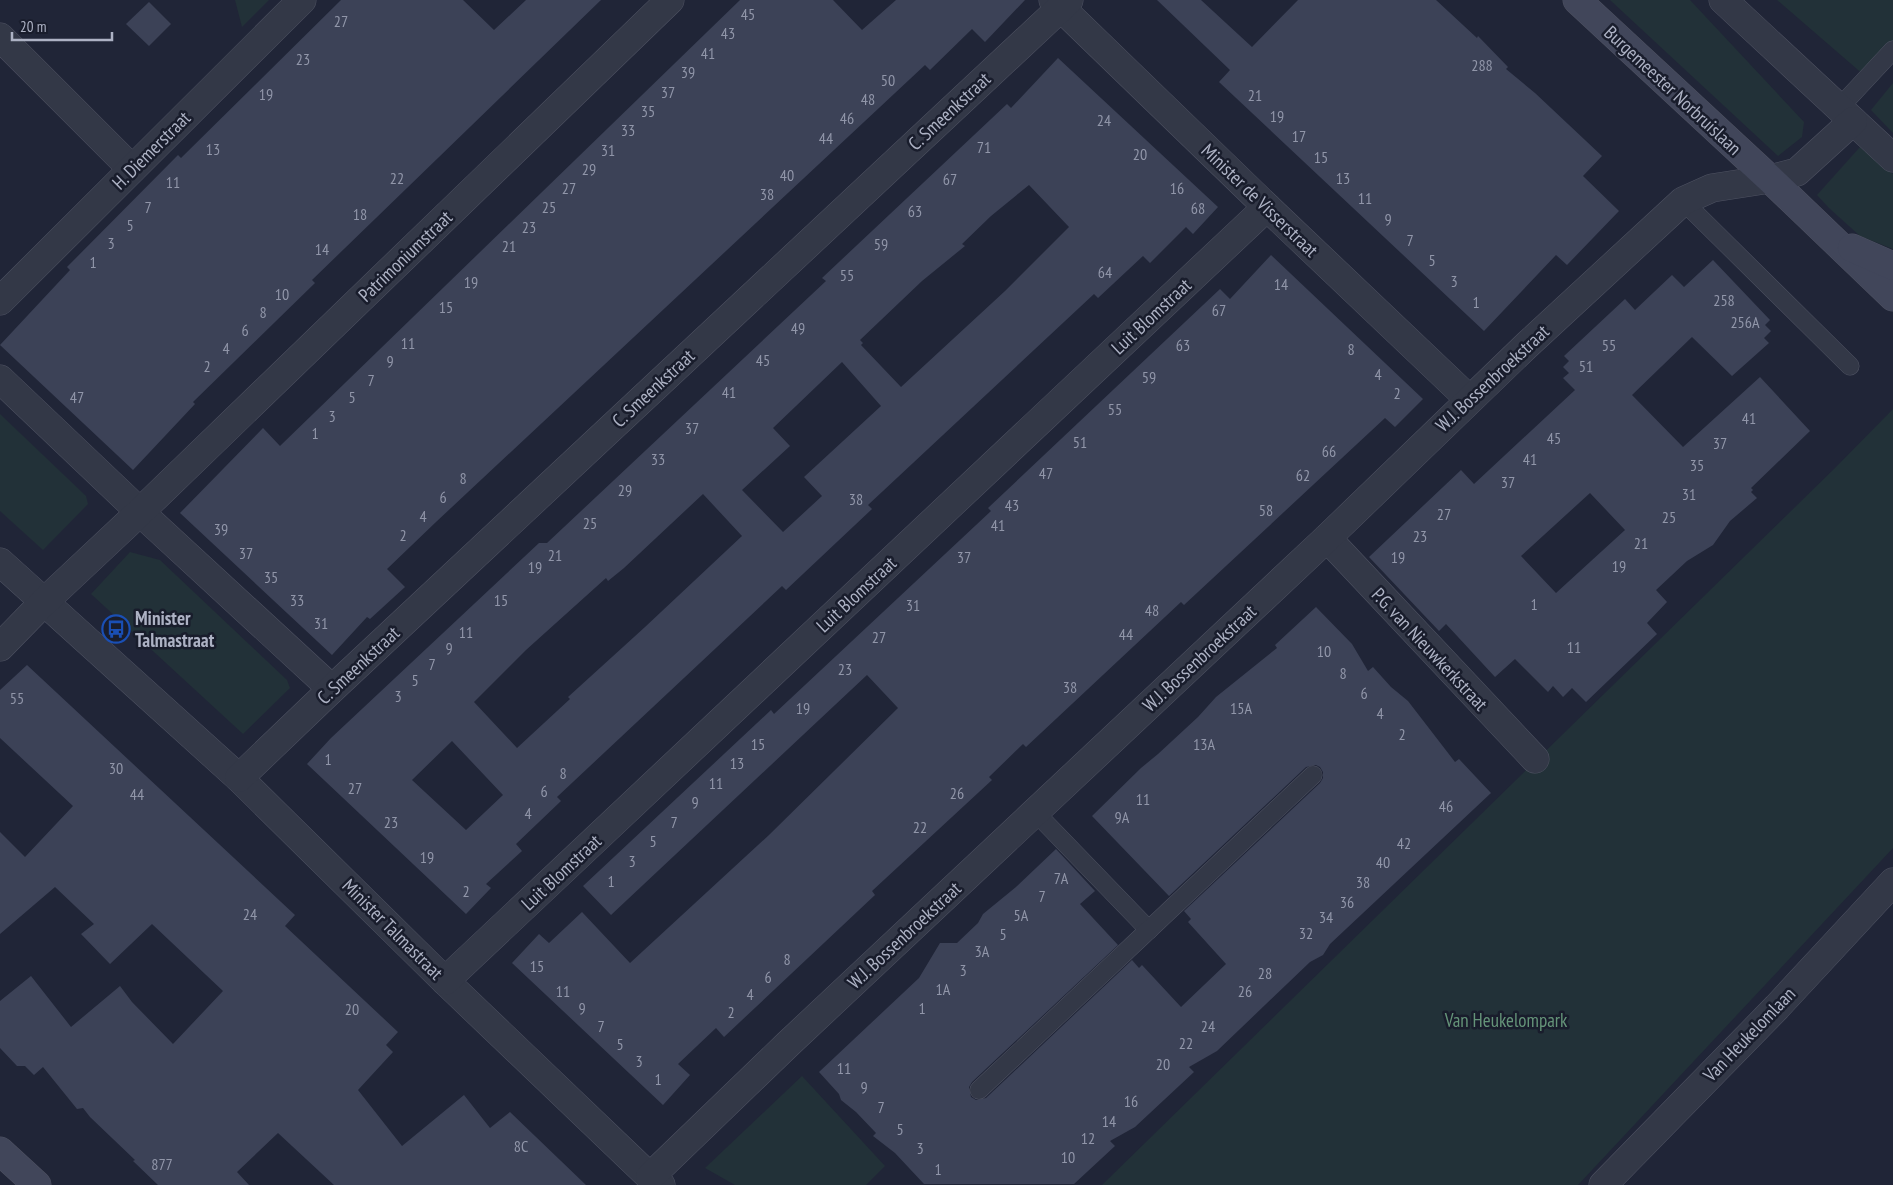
<svg xmlns="http://www.w3.org/2000/svg" width="1893" height="1185" font-family="'PT Sans Narrow',sans-serif">
  <style>
    .green { fill: #223138 }
    .building { fill: #3c4257; fill-rule: evenodd }
    .lines { fill: none; stroke-linecap: round; stroke-linejoin: round }
    .lane-casing { stroke: #4e5262; stroke-width: 19 }
    .street-casing { stroke: #4e5262; stroke-width: 29 }
    .secondary-casing { stroke: #4e5262; stroke-width: 29 }
    .lane { stroke: #333847; stroke-width: 18 }
    .street { stroke: #333847; stroke-width: 28 }
    .secondary { stroke: #41465a; stroke-width: 28 }
    .labels { text-anchor: middle; dominant-baseline: central; stroke-width: 5; stroke-linejoin: round; paint-order: stroke }
    .number-label { font-size: 16px; fill: #9196a9 }
    .street-label { font-size: 19px; fill: #adb2c4; stroke: #191d2c }
    .poi-label { font-size: 19px; font-weight: bold; fill: #adb2c4; stroke: #191d2c; text-anchor: start }
    .park-label { font-size: 19px; fill: #659479; stroke: #191d2c }
  </style>
  <rect width="100%" height="100%" fill="#202537"/>
  <g class="green">
    <polygon points="235,0 269,0 242,27"/>
    <polygon points="1610,0 1690,0 1804,122 1802,137 1778,156"/>
    <polygon points="1777,0 1893,0 1893,47 1865,76"/>
    <polygon points="1893,83 1893,133 1871,110"/>
    <polygon points="1860,147 1893,174 1893,249 1860,236 1829,208 1817,195"/>
    <polygon points="1893,409 1893,848 1578,1185 1102,1185 1836,467"/>
    <polygon points="0,414 86,496 88,504 43,550 0,511"/>
    <polygon points="130,552 160,560 287,680 290,688 243,734 91,594"/>
    <polygon points="802,1076 885,1166 866,1185 735,1185 705,1168"/>
  </g>
  <g class="building">
    <polygon points="341,0 463,0 494,30 526,0 601,0 312,280 315,283 193,402 195,404 133,470 0,345 70,270 67,267 178,155 181,158"/>
    <polygon points="740,0 833,0 862,30 896,0 1025,0 985,42 972,29 930,70 925,65 436,522 387,569 405,587 370,619 367,617 332,655 180,513 263,428 280,446"/>
    <polygon points="1157,0 1201,0 1252,47 1298,0 1436,0 1477,38 1478,36 1508,67 1506,69 1535,93 1602,156 1583,176 1619,211 1567,265 1556,255 1484,331 1219,82 1230,70"/>
    <polygon points="149,2 171,24 149,46 126,24"/>
    <path d="M1058 58 1218 207 1193 234 1186 227 1150 263 1143 256 1098 298 1094 294 868 505 872 509 786 590 782 586 557 797 561 801 516 844 522 851 486 884 491 888 466 914 307 764 331 738 539 543H547L826 281 822 278 1007 104 1011 108ZM1029 185 1069 227 1005 291 901 387 861 345 863 343 860 340 922 281 965 246 962 244 991 216ZM842 362 881 406 804 477 822 496 783 532 742 490 790 446 773 428ZM703 494 742 536 645 627 568 697 570 699 517 748 474 702 526 650 606 578 608 581 624 568ZM452 741 503 795 466 830 412 780Z"/>
    <polygon points="1271,255 1423,399 1395,427 1385,418 1184,605 1181,602 1026,747 1023,744 989,777 992,780 872,891 875,895 724,1037 716,1028 678,1064 690,1075 663,1105 512,963 539,934 549,943 582,912 630,963 769,835 898,708 867,675 611,915 583,886 771,710 774,714 991,511 988,508 1220,289 1230,299"/>
    <path d="M1713 260 1770 320 1765 325 1771 331 1764 338 1769 343 1732 376 1692 337 1632 395 1683 447 1760 377 1810 431 1751 488 1753 490 1751 492 1757 498 1730 521 1713 545 1687 561 1656 590 1667 602 1647 623 1657 634 1586 702 1572 688 1563 697 1553 686 1548 692 1515 659 1495 677 1446 624 1439 631 1369 557 1461 470 1474 484 1575 390 1563 378 1569 373 1563 367 1569 361 1564 356 1625 299 1635 310 1672 275 1684 287ZM1590 493 1625 530 1556 593 1521 556Z"/>
    <polygon points="1316,607 1352,644 1368,671 1373,667 1391,687 1408,701 1455,762 1459,759 1491,793 1330,944 1323,955 1310,962 1217,1051 1189,1067 1194,1072 1135,1127 1110,1141 1115,1146 1074,1184 924,1184 895,1153 873,1136 876,1133 856,1112 841,1100 839,1094 819,1072 919,978 940,943 957,943 978,923 983,914 1016,887 1056,849 1095,891 1080,904 1118,945 972,1082 969,1087 971,1097 976,1100 986,1098 1132,960 1139,968 1142,965 1181,1007 1226,964 1188,922 1191,919 1184,911 1320,783 1323,778 1323,772 1320,767 1316,765 1306,767 1169,896 1092,816 1141,768 1158,754 1198,717 1216,697 1277,648 1275,645"/>
    <polygon points="27,665 295,915 285,926 398,1032 386,1045 393,1052 358,1090 402,1146 464,1095 490,1128 510,1112 586,1185 334,1185 278,1133 237,1172 249,1185 158,1185 133,1161 135,1160 90,1117 83,1108 77,1109 43,1067 34,1075 25,1066 17,1066 0,1048 0,1001 31,976 71,1027 120,986 132,1002 173,1044 223,991 152,924 110,964 81,934 94,924 55,887 0,934 0,832 25,857 73,806 0,738 0,690"/>
  </g>
  <g class="lines">
    <g class="lane-casing">
      <g id="lane">
        <polyline points="1839,108 1893,50"/>
        <polyline points="1683,201 1850,366"/>
        <polyline points="1035,812 1149,930"/>
        <polyline points="979,1090 1313,775"/>
      </g>
    </g>
    <g class="street-casing">
      <g id="street">
        <polyline points="1053,0 1267,207 1469,399"/>
        <polyline points="1723,0 1893,158"/>
        <polyline points="0,37 132,169"/>
        <polyline points="0,301 302,0"/>
        <polyline points="0,379 140,512 332,689"/>
        <polyline points="1327,538 1535,759"/>
        <polyline points="0,562 239,778 445,981 650,1177 661,1185"/>
        <polyline points="0,647 44,602 140,512 670,0"/>
        <polyline points="239,778 332,689 1069,0"/>
        <polyline points="445,981 1267,207"/>
        <polyline points="650,1177 788,1044 1327,538 1527,345 1683,201 1712,188 1770,179 1797,172 1853,121"/>
        <polyline points="1603,1185 1777,1007 1893,882"/>
      </g>
    </g>
    <g class="secondary-casing">
      <g id="secondary">
        <polyline points="1577,0 1770,179 1893,297"/>
        <polyline points="1852,248 1893,266"/>
        <polyline points="0,1151 37,1185"/>
      </g>
    </g>
    <use href="#lane" class="lane"/>
    <use href="#street" class="street"/>
    <use href="#secondary" class="secondary"/>
  </g>
  <defs>
    <g id="bus-ring" transform="scale(1.4375)"><circle r="9.5" fill="#191d2c" stroke="#1a4fb4" stroke-width="1.5"/><path d="M-5-6H5V4H4V6H2V4H-2V6H-4V4H-5ZM-3.5-4V0h7V-4ZM-3.5 1.2v1.5H-2V1.2ZM2 1.2v1.5H3.5V1.2Z" fill="#1a4fb4"/></g>
  </defs>
  <g fill-rule="evenodd">
    <use href="#bus-ring" x="116" y="629"/>
  </g>
  <g class="labels">
    <g class="number-label">
      <text x="748" y="14">45</text>
      <text x="341" y="21">27</text>
      <text x="728" y="33">43</text>
      <text x="708" y="53">41</text>
      <text x="303" y="59">23</text>
      <text x="1482" y="65">288</text>
      <text x="688" y="72">39</text>
      <text x="888" y="80">50</text>
      <text x="668" y="92">37</text>
      <text x="266" y="94">19</text>
      <text x="1255" y="95">21</text>
      <text x="868" y="99">48</text>
      <text x="648" y="111">35</text>
      <text x="1277" y="116">19</text>
      <text x="847" y="118">46</text>
      <text x="1104" y="120">24</text>
      <text x="628" y="130">33</text>
      <text x="1299" y="136">17</text>
      <text x="826" y="138">44</text>
      <text x="984" y="147">71</text>
      <text x="213" y="149">13</text>
      <text x="608" y="150">31</text>
      <text x="1140" y="154">20</text>
      <text x="1321" y="157">15</text>
      <text x="589" y="169">29</text>
      <text x="787" y="175">40</text>
      <text x="397" y="178">22</text>
      <text x="1343" y="178">13</text>
      <text x="950" y="179">67</text>
      <text x="173" y="182">11</text>
      <text x="569" y="188">27</text>
      <text x="1177" y="188">16</text>
      <text x="767" y="194">38</text>
      <text x="1365" y="198">11</text>
      <text x="148" y="207">7</text>
      <text x="549" y="207">25</text>
      <text x="1198" y="208">68</text>
      <text x="915" y="211">63</text>
      <text x="360" y="214">18</text>
      <text x="1388" y="219">9</text>
      <text x="130" y="225">5</text>
      <text x="529" y="227">23</text>
      <text x="1410" y="240">7</text>
      <text x="111" y="243">3</text>
      <text x="881" y="244">59</text>
      <text x="509" y="246">21</text>
      <text x="322" y="249">14</text>
      <text x="1432" y="260">5</text>
      <text x="93" y="262">1</text>
      <text x="1105" y="272">64</text>
      <text x="847" y="275">55</text>
      <text x="1454" y="281">3</text>
      <text x="471" y="282">19</text>
      <text x="1281" y="284">14</text>
      <text x="282" y="294">10</text>
      <text x="1724" y="300">258</text>
      <text x="1476" y="302">1</text>
      <text x="446" y="307">15</text>
      <text x="1219" y="310">67</text>
      <text x="263" y="312">8</text>
      <text x="1745" y="322">256A</text>
      <text x="798" y="328">49</text>
      <text x="245" y="330">6</text>
      <text x="408" y="343">11</text>
      <text x="1183" y="345">63</text>
      <text x="1609" y="345">55</text>
      <text x="226" y="348">4</text>
      <text x="1351" y="349">8</text>
      <text x="763" y="360">45</text>
      <text x="390" y="361">9</text>
      <text x="207" y="366">2</text>
      <text x="1586" y="366">51</text>
      <text x="1378" y="374">4</text>
      <text x="1149" y="377">59</text>
      <text x="371" y="380">7</text>
      <text x="729" y="392">41</text>
      <text x="1397" y="393">2</text>
      <text x="77" y="397">47</text>
      <text x="352" y="397">5</text>
      <text x="1115" y="409">55</text>
      <text x="332" y="416">3</text>
      <text x="1749" y="418">41</text>
      <text x="692" y="428">37</text>
      <text x="315" y="433">1</text>
      <text x="1554" y="438">45</text>
      <text x="1080" y="442">51</text>
      <text x="1720" y="443">37</text>
      <text x="1329" y="451">66</text>
      <text x="658" y="459">33</text>
      <text x="1530" y="459">41</text>
      <text x="1697" y="465">35</text>
      <text x="1046" y="473">47</text>
      <text x="1303" y="475">62</text>
      <text x="463" y="478">8</text>
      <text x="1508" y="482">37</text>
      <text x="625" y="490">29</text>
      <text x="1689" y="494">31</text>
      <text x="443" y="497">6</text>
      <text x="856" y="499">38</text>
      <text x="1012" y="505">43</text>
      <text x="1266" y="510">58</text>
      <text x="1444" y="514">27</text>
      <text x="423" y="516">4</text>
      <text x="1669" y="517">25</text>
      <text x="590" y="523">25</text>
      <text x="998" y="525">41</text>
      <text x="221" y="529">39</text>
      <text x="403" y="535">2</text>
      <text x="1420" y="536">23</text>
      <text x="1641" y="543">21</text>
      <text x="246" y="553">37</text>
      <text x="555" y="555">21</text>
      <text x="964" y="557">37</text>
      <text x="1398" y="557">19</text>
      <text x="1619" y="566">19</text>
      <text x="535" y="567">19</text>
      <text x="271" y="577">35</text>
      <text x="297" y="600">33</text>
      <text x="501" y="600">15</text>
      <text x="1534" y="604">1</text>
      <text x="913" y="605">31</text>
      <text x="1152" y="610">48</text>
      <text x="321" y="623">31</text>
      <text x="466" y="632">11</text>
      <text x="1126" y="634">44</text>
      <text x="879" y="637">27</text>
      <text x="1574" y="647">11</text>
      <text x="449" y="648">9</text>
      <text x="1324" y="651">10</text>
      <text x="432" y="664">7</text>
      <text x="845" y="669">23</text>
      <text x="1343" y="673">8</text>
      <text x="415" y="680">5</text>
      <text x="1070" y="687">38</text>
      <text x="1364" y="693">6</text>
      <text x="398" y="696">3</text>
      <text x="17" y="698">55</text>
      <text x="803" y="708">19</text>
      <text x="1241" y="708">15A</text>
      <text x="1380" y="713">4</text>
      <text x="1402" y="734">2</text>
      <text x="758" y="744">15</text>
      <text x="1204" y="744">13A</text>
      <text x="328" y="759">1</text>
      <text x="737" y="763">13</text>
      <text x="116" y="768">30</text>
      <text x="563" y="773">8</text>
      <text x="716" y="783">11</text>
      <text x="355" y="788">27</text>
      <text x="544" y="791">6</text>
      <text x="957" y="793">26</text>
      <text x="137" y="794">44</text>
      <text x="1143" y="799">11</text>
      <text x="695" y="802">9</text>
      <text x="1446" y="806">46</text>
      <text x="528" y="813">4</text>
      <text x="1122" y="817">9A</text>
      <text x="391" y="822">23</text>
      <text x="674" y="822">7</text>
      <text x="920" y="827">22</text>
      <text x="653" y="841">5</text>
      <text x="1404" y="843">42</text>
      <text x="427" y="857">19</text>
      <text x="632" y="861">3</text>
      <text x="1383" y="862">40</text>
      <text x="1061" y="878">7A</text>
      <text x="611" y="881">1</text>
      <text x="1363" y="882">38</text>
      <text x="466" y="891">2</text>
      <text x="1042" y="896">7</text>
      <text x="1347" y="902">36</text>
      <text x="250" y="914">24</text>
      <text x="1021" y="915">5A</text>
      <text x="1326" y="917">34</text>
      <text x="1306" y="933">32</text>
      <text x="1003" y="934">5</text>
      <text x="982" y="951">3A</text>
      <text x="787" y="959">8</text>
      <text x="537" y="966">15</text>
      <text x="963" y="970">3</text>
      <text x="1265" y="973">28</text>
      <text x="768" y="977">6</text>
      <text x="943" y="989">1A</text>
      <text x="563" y="991">11</text>
      <text x="1245" y="991">26</text>
      <text x="750" y="994">4</text>
      <text x="582" y="1008">9</text>
      <text x="922" y="1008">1</text>
      <text x="352" y="1009">20</text>
      <text x="731" y="1012">2</text>
      <text x="601" y="1026">7</text>
      <text x="1208" y="1026">24</text>
      <text x="1186" y="1043">22</text>
      <text x="620" y="1044">5</text>
      <text x="639" y="1061">3</text>
      <text x="1163" y="1064">20</text>
      <text x="844" y="1068">11</text>
      <text x="658" y="1079">1</text>
      <text x="864" y="1087">9</text>
      <text x="1131" y="1101">16</text>
      <text x="881" y="1107">7</text>
      <text x="1109" y="1121">14</text>
      <text x="900" y="1129">5</text>
      <text x="1088" y="1138">12</text>
      <text x="521" y="1146">8C</text>
      <text x="920" y="1148">3</text>
      <text x="1068" y="1157">10</text>
      <text x="162" y="1164">877</text>
      <text x="938" y="1169">1</text>
    </g>
    <g class="street-label">
      <text transform="translate(1673 90) rotate(43)">Burgemeester Norbruislaan</text>
      <text transform="translate(949 111) rotate(-43)">C. Smeenkstraat</text>
      <text transform="translate(151 150) rotate(-45)">H. Diemerstraat</text>
      <text transform="translate(1260 200) rotate(44)">Minister de Visserstraat</text>
      <text transform="translate(405 256) rotate(-44)">Patrimoniumstraat</text>
      <text transform="translate(1151 316) rotate(-43)">Luit Blomstraat</text>
      <text transform="translate(1492 378) rotate(-43)">W.J. Bossenbroekstraat</text>
      <text transform="translate(653 388) rotate(-43)">C. Smeenkstraat</text>
      <text transform="translate(856 594) rotate(-43)">Luit Blomstraat</text>
      <text transform="translate(1430 649) rotate(47)">P.G. van Nieuwkerkstraat</text>
      <text transform="translate(1199 658) rotate(-43)">W.J. Bossenbroekstraat</text>
      <text transform="translate(358 665) rotate(-43)">C. Smeenkstraat</text>
      <text transform="translate(561 872) rotate(-43)">Luit Blomstraat</text>
      <text transform="translate(393 929) rotate(45)">Minister Talmastraat</text>
      <text transform="translate(904 935) rotate(-43)">W.J. Bossenbroekstraat</text>
      <text transform="translate(1749 1034) rotate(-46)">Van Heukelomlaan</text>
    </g>
    <g class="poi-label">
      <text x="135" y="618">Minister<tspan x="135" dy="22">Talmastraat</tspan></text>
    </g>
    <g class="park-label">
      <text x="1506" y="1020">Van Heukelompark</text>
    </g>
  </g>
  <path d="M12 32v8h100v-8" fill="none" stroke="#adb2c4" stroke-width="2.5"/>
  <text x="20" y="32" font-size="15" fill="#adb2c4" stroke="#191d2c" stroke-width="4" paint-order="stroke">20 m</text>
</svg>
